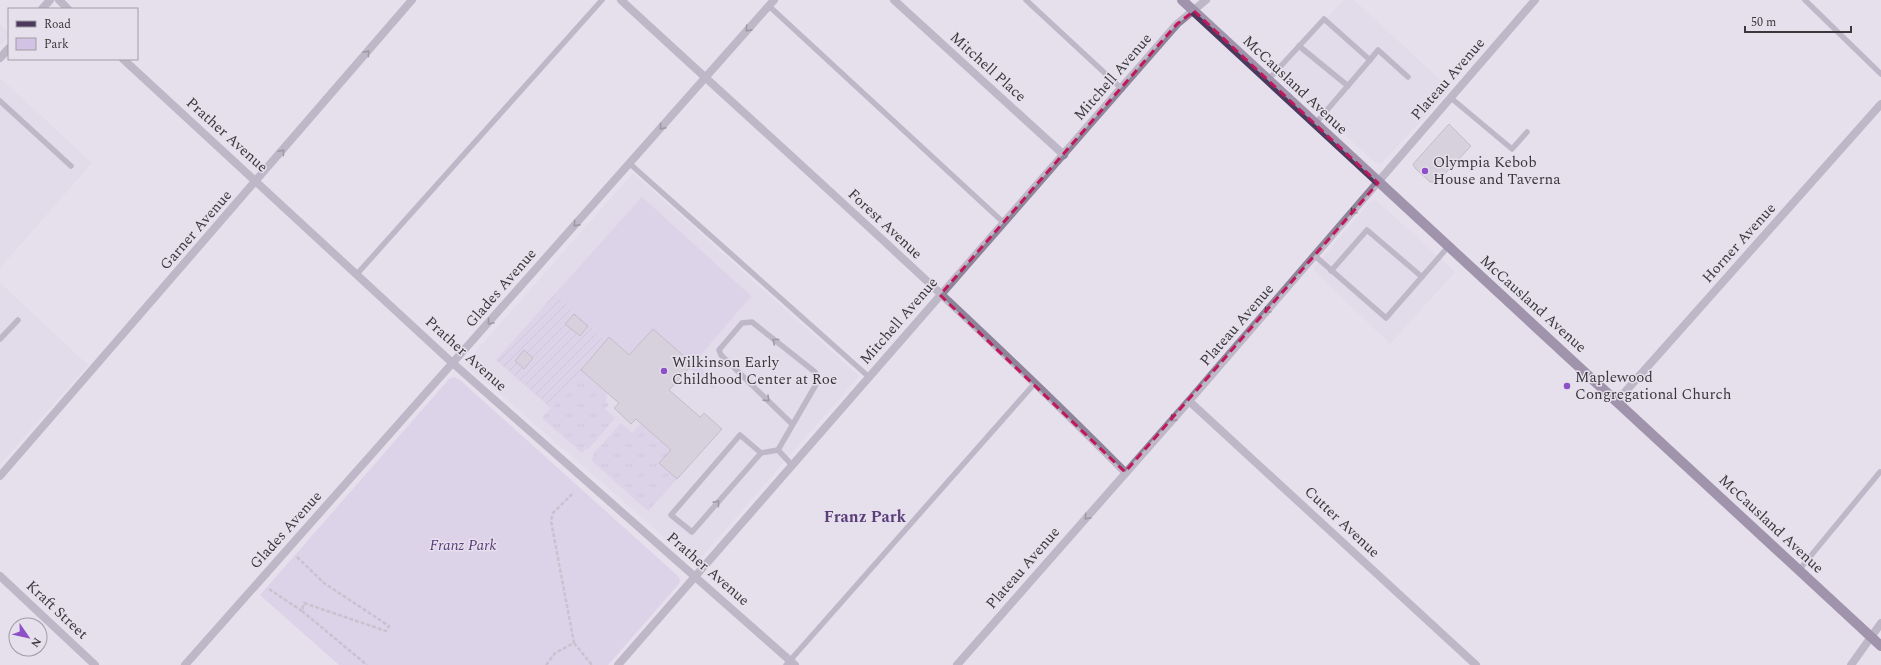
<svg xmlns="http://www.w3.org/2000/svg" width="1881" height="665" font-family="Spectral,serif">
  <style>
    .built { fill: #dcd4e7 }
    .grass { fill: url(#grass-tufts) }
    .park { fill: #d2c3e4 }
    .garden { fill: url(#garden-furrows); fill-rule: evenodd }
    .building { fill: #c3beca; stroke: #97929d }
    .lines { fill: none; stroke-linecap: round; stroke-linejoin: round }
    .path { stroke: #a4a0a9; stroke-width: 2.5; stroke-dasharray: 4 2; stroke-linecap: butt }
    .service { stroke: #8f859b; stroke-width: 5.5 }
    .minor { stroke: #8f859b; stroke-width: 8 }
    .tertiary { stroke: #8f859b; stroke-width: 8 }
    .primary { stroke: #4b395e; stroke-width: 10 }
    .oneway { stroke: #47444a }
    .marked { fill: none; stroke: #c2185b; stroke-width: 3; stroke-dasharray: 8 5; stroke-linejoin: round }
    .poi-dot { fill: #8d50c6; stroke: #e5e0ec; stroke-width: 1.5 }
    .labels { text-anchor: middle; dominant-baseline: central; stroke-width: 3; stroke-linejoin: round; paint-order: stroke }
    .street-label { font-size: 15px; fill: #3a383c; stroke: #e5e0ec }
    .poi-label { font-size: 15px; fill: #3a383c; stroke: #e5e0ec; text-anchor: start }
    .park-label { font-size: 15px; font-style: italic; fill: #5a3b7a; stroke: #e5e0ec }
    .neighbourhood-label { font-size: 16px; font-weight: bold; fill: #5c3f7a; stroke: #e5e0ec }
  </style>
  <defs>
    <pattern id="grass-tufts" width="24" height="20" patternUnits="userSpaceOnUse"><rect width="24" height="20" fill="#d2c3e4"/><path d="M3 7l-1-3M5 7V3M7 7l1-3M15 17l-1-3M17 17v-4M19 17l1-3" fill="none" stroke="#b5a8c4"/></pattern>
    <pattern id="garden-furrows" width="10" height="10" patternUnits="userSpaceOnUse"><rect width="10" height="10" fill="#d2c3e4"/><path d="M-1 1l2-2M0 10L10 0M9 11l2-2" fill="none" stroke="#b5a8c4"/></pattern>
  </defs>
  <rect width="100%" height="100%" fill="#e5e0ec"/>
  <g class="built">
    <polygon points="1343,0 1354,0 1450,89 1381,164 1376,163 1371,159 1278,73"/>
    <polygon points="0,24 9,33 9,35 0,46"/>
    <polygon points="0,78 92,163 0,268"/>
    <polygon points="633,173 859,376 696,563 694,563 468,366 467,363 469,359"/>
    <polygon points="1376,200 1455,272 1390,344 1313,269 1370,202"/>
    <polygon points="0,283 88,365 0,464"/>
  </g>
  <g class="grass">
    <polygon points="694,362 718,384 713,389 689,368"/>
    <polygon points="583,372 607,393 606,402 609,404 605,409 615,418 588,450 586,448 582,453 542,418"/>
    <polygon points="621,423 632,433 641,423 671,450 660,463 677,479 648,511 591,460 594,456 593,454"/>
  </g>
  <g class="park">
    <polygon points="642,197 751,296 693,364 653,329 629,355 609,337 606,341 555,294"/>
    <polygon points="454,377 460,380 679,577 680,582 677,586 608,665 339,665 260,595 449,379"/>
  </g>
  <path class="garden" d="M555 294 606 341 581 369 583 372 551 408 496 360ZM574 314 588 326 580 336 565 324ZM524 350 533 358 524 369 515 361Z"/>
  <g class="building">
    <polygon points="1449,124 1471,146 1437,182 1430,182 1415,168 1413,164"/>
    <polygon points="574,314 588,326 580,336 565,324"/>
    <polygon points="653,329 693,364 669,390 700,417 704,413 722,429 677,479 659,463 671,450 636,419 631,424 614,408 619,403 581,370 609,337 629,355"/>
    <polygon points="524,350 533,358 524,369 515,361"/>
  </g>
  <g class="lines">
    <g class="path">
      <polyline points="297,557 324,583 389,626 386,631 304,603 302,611 367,665"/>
      <polyline points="269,589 302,611"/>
      <polyline points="574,643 592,665"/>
      <polyline points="546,665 555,653 574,643 551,521 553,513 574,492"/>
    </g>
    <g class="service">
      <polyline points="1026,0 1122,89"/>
      <polyline points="1805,0 1881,74"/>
      <polyline points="769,6 1004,223"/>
      <polyline points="1299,46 1348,86"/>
      <polyline points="1370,60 1378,50 1408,77"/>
      <polyline points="1268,80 1324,19 1370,60 1315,124"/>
      <polyline points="1451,98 1512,149 1527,132"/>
      <polyline points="0,101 71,166"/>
      <polyline points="629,163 869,377"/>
      <polyline points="1315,256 1386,318 1448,247"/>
      <polyline points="1331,271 1367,230 1422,277"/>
      <polyline points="357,274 602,0"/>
      <polyline points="0,339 18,320"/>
      <polyline points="761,453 692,532 671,515 740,435 761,453 778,450"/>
      <polyline points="792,465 778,450 818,381 815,372 752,322 742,323 719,350 721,355 792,424"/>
      <polyline points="1799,570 1880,472"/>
      <polyline points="786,665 1035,383"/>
    </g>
    <g class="minor">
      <polyline points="59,0 68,9"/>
      <path d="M621 0C790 156 963 309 1125 472"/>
      <polyline points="894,0 1064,155"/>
      <polyline points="42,9 50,0"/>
      <polyline points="0,58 9,48"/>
      <polyline points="123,59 447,358 795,665"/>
      <polyline points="1189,401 1476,665"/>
      <polyline points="1617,401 1881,104"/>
      <polyline points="0,476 412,0"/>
      <polyline points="0,576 95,665"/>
      <polyline points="185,665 774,0"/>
      <polyline points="618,665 1177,24 1206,0"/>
      <polyline points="957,665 1189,401 1535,0"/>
    </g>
    <polyline class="tertiary" points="1851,665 1881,623"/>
    <polyline class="primary" points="1182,0 1881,646"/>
  </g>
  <defs><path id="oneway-chevron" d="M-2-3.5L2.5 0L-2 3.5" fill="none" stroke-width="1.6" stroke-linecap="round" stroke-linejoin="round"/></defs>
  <g class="oneway">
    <use href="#oneway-chevron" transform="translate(748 29) rotate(132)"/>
    <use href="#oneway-chevron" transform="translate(367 53) rotate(-49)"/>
    <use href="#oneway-chevron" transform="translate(662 127) rotate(131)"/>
    <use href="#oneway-chevron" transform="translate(282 152) rotate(-49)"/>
    <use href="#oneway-chevron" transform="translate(1353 212) rotate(131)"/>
    <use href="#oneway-chevron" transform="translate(576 224) rotate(131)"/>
    <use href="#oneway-chevron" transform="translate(1267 311) rotate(131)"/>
    <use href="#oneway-chevron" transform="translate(490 322) rotate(131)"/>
    <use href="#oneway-chevron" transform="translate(775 341) rotate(-141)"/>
    <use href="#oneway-chevron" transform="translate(767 399) rotate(44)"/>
    <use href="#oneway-chevron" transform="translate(1173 419) rotate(132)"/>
    <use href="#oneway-chevron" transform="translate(717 503) rotate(-49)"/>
    <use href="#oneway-chevron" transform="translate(1087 517) rotate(131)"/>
  </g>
  <path d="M0 0H1881V665H0ZM1194 11 1378 183 1125 472 940 295 1177 24Z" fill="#e5e0ec" fill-opacity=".55" fill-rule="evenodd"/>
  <path class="marked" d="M1194 11 1378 183 1125 472 940 295 1177 24Z"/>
  <g class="poi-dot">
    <circle cx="1425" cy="171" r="4"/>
    <circle cx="664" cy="371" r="4"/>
    <circle cx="1567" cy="386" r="4"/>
  </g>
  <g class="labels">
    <g class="street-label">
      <text transform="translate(988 67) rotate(42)">Mitchell Place</text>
      <text transform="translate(1113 77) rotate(-49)">Mitchell Avenue</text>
      <text transform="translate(1448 79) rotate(-49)">Plateau Avenue</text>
      <text transform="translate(1295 85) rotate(43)">McCausland Avenue</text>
      <text transform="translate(227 135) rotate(42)">Prather Avenue</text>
      <text transform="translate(885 224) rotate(43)">Forest Avenue</text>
      <text transform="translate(196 230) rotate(-49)">Garner Avenue</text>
      <text transform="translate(1739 243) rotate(-48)">Horner Avenue</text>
      <text transform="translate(501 288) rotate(-49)">Glades Avenue</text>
      <text transform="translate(1533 304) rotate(42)">McCausland Avenue</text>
      <text transform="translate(899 321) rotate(-49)">Mitchell Avenue</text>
      <text transform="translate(1237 325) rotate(-49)">Plateau Avenue</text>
      <text transform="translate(466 354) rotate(42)">Prather Avenue</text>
      <text transform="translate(1342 522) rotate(43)">Cutter Avenue</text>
      <text transform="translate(1771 524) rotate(43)">McCausland Avenue</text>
      <text transform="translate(286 530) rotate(-48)">Glades Avenue</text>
      <text transform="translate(1023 568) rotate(-49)">Plateau Avenue</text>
      <text transform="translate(708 569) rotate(41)">Prather Avenue</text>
      <text transform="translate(57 610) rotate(43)">Kraft Street</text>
    </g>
    <g class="poi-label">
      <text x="1433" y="162">Olympia Kebob<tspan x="1433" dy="17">House and Taverna</tspan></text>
      <text x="672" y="362">Wilkinson Early<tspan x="672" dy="17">Childhood Center at Roe</tspan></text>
      <text x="1575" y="377">Maplewood<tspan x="1575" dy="17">Congregational Church</tspan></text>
    </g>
    <g class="park-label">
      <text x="463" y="545">Franz Park</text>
    </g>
    <g class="neighbourhood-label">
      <text x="865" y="517">Franz Park</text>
    </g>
  </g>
  <rect x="8" y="8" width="130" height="52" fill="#e5e0ec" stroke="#a19da6"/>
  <rect x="16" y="21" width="20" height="6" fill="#4b395e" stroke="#a19da6"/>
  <text x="44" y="28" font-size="12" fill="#3a383c">Road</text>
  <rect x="16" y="38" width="20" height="12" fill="#d2c3e4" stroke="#a19da6"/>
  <text x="44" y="48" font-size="12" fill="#3a383c">Park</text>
  <g transform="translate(28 637) rotate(124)"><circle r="19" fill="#e5e0ec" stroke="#a19da6"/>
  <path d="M0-3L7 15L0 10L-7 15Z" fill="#8d50c6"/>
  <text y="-6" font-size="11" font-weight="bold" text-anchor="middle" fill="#3a383c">N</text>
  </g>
  <path d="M1745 26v6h106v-6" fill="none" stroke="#3a383c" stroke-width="2"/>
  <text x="1751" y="26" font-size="12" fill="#3a383c" stroke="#e5e0ec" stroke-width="3" paint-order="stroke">50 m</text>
</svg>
